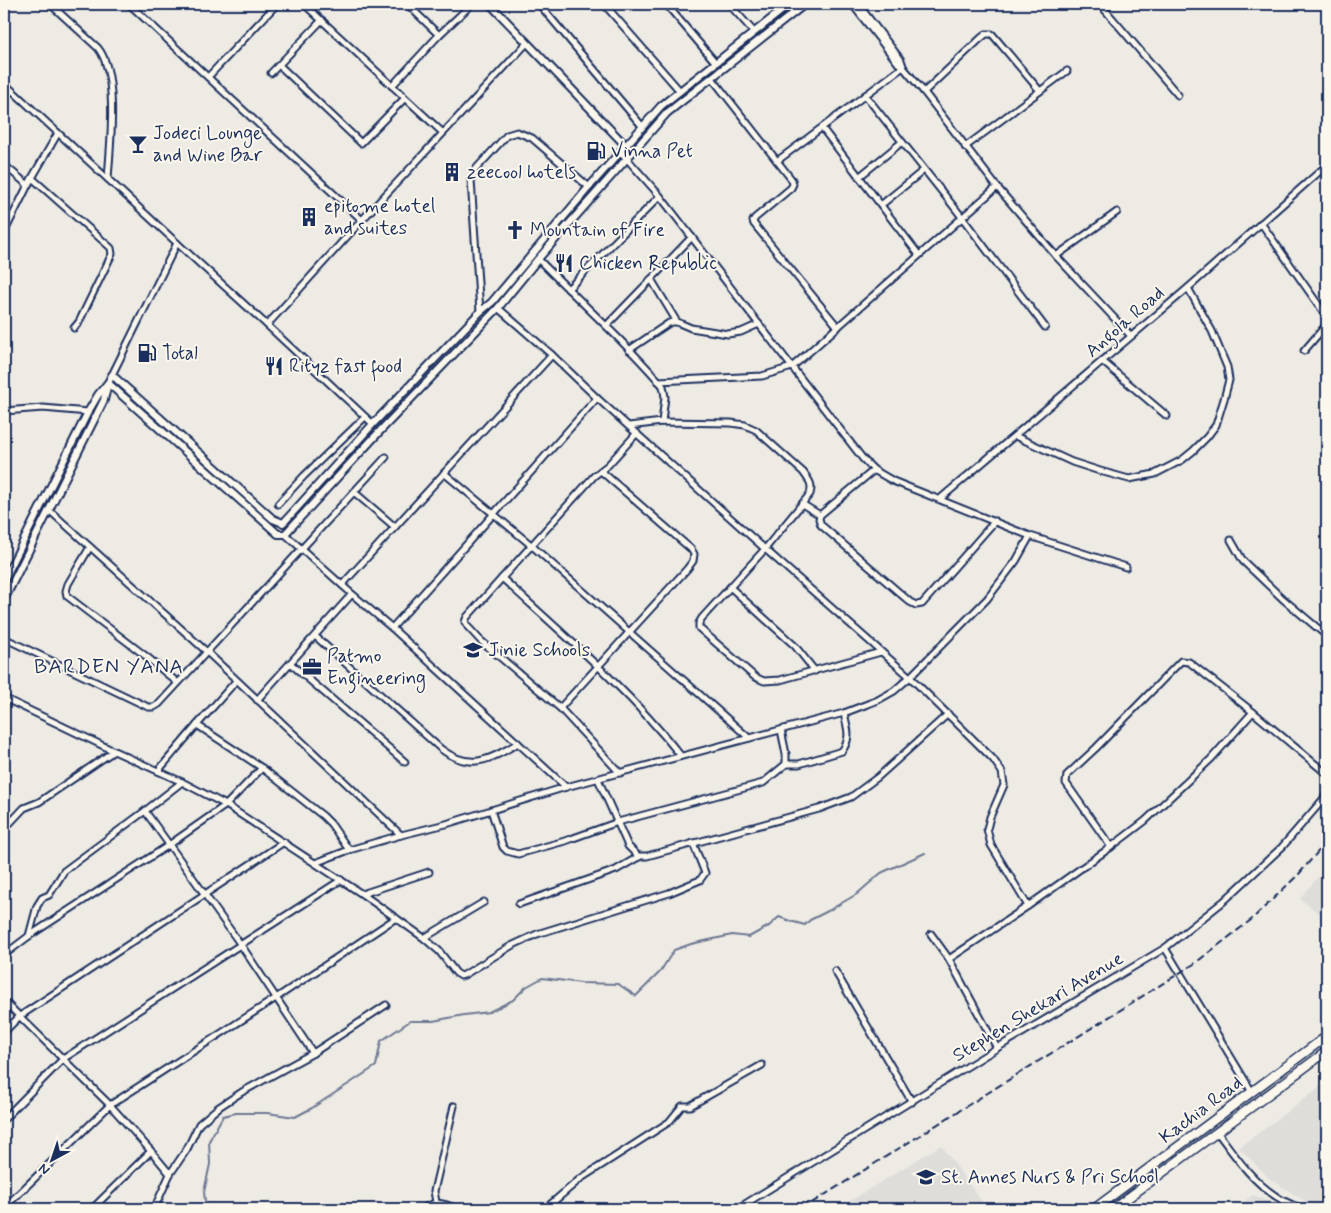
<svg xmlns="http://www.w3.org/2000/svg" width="1331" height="1213" font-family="Mynerve,sans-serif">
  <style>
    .built { fill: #deddda }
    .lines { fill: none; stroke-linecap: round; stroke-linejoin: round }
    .stream { stroke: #6d7892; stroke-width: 2 }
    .minor-casing { stroke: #1b2f5e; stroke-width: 9 }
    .tertiary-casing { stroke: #1b2f5e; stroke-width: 10 }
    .primary-casing { stroke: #1b2f5e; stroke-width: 11 }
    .minor { stroke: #fbf7ec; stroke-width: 5 }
    .tertiary { stroke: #fbf7ec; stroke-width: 6 }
    .primary { stroke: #fbf7ec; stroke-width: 8 }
    .rail { stroke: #1b2f5e; stroke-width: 2; stroke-dasharray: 8 4; stroke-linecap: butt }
    .labels { text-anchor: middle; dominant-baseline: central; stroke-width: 4; stroke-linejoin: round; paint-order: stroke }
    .poi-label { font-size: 19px; fill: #1b2f5e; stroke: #fbf7ec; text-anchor: start }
    .street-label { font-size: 19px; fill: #1b2f5e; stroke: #fbf7ec }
    .quarter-label { font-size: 21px; letter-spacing: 1px; fill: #1b2f5e; stroke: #fbf7ec }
  </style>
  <rect width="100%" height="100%" fill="#eeebe4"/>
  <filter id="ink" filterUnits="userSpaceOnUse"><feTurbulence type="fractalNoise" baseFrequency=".02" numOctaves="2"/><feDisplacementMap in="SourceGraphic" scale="10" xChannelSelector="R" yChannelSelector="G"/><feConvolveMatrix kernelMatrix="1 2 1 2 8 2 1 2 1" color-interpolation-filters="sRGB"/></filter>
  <g filter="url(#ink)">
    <g class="built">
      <polygon points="1327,866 1327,919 1300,899"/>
      <polygon points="1327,1081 1327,1209 1318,1209 1270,1179 1239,1148"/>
      <polygon points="941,1145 987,1209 837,1209"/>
      <polygon points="1253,1195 1287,1209 1233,1209"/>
    </g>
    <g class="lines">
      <polyline class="stream" points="206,1209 204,1192 210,1164 209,1141 223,1116 236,1113 267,1113 295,1117 312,1108 376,1066 381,1041 410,1021 433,1021 464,1015 489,1012 513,1000 526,987 542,978 581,983 618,984 636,996 660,972 674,950 691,944 732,935 749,937 769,926 779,917 790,921 805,925 810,920 828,911 857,894 881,873 925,853"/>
      <g class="minor-casing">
        <g id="minor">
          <path d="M50 4 98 48C119 74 110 147 108 179"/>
          <polyline points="129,4 362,220"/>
          <polyline points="304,4 443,133"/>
          <polyline points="407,4 439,35"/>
          <polyline points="539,4 642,126"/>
          <polyline points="604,4 680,91"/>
          <polyline points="666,4 716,63"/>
          <polyline points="729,4 754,32"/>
          <polyline points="852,4 898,63 903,67 924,92 997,187 1056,256 1131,336"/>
          <polyline points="858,4 901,60 903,66"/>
          <polyline points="1100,4 1178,95"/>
          <polyline points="279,65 361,143 405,98"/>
          <polyline points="271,73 322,20"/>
          <polyline points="208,77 277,4"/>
          <polyline points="712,78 792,180 793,184 791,188 755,218 753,221 754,224 838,327"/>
          <polyline points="4,83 177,243 267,325 373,424"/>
          <polyline points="392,86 439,35 472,4"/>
          <polyline points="924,92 980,39 986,34 992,34 1040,91"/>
          <polyline points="865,95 958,212 1045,327"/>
          <polyline points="822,128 919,255"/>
          <polyline points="965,147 1067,71"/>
          <polyline points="620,151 660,196 863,459 874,470 893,481 1030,536 1126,567"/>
          <polyline points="777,161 903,67"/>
          <polyline points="4,165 28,185"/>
          <polyline points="859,177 902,142"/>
          <polyline points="32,178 111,248 112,254 79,322 74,328"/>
          <polyline points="881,205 924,170"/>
          <polyline points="1261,223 1327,317"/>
          <polyline points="4,233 28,185 58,133"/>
          <polyline points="1056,256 1117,212"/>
          <path d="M538 259C580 302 625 341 663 386L665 397 662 422"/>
          <polyline points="651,279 677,322"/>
          <polyline points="568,289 660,196"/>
          <polyline points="498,308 552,355 597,398 765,549 910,677 993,759 1002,772 1004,785 990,817 987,829 991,845 1028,906"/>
          <polyline points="480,312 471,180 475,170 507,135 517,132 532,138 589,187"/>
          <polyline points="267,325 362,220 527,43"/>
          <polyline points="607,325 692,237"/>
          <polyline points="629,350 669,323 673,322 677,322 691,328 728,334 741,332 759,324"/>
          <polyline points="1304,351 1327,324"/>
          <polyline points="1102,361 1167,416"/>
          <polyline points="112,375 177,243"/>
          <polyline points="658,381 762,376 792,367 997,187"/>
          <polyline points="4,411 43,408 88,412"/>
          <path d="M629 426 662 422 731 423 745 425 756 430 803 472C809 480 813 484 810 494L765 549 702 618 699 623V628L755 677 764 681 780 680 881 652"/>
          <polyline points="1015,436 1072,462 1100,471 1129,479 1155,474 1182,460 1193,451 1207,437 1216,425 1224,399 1229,380 1227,367 1212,331 1188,288"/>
          <polyline points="444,473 531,545 749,738"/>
          <polyline points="354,492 395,527"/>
          <polyline points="940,499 1188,288 1327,165"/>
          <polyline points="278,504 304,476 365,417"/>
          <polyline points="802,504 820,515"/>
          <polyline points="49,510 207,652 401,835"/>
          <polyline points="820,515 819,519 821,525 910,602 916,605 922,604 995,521"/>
          <polyline points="820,515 874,470"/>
          <polyline points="285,534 352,594 392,628 566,787"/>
          <polyline points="1231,540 1243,561 1283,599 1327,636"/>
          <polyline points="90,547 68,584 66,591 67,596 147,657 178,683"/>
          <path d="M502 578C564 635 629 690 681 756"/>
          <polyline points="342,585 552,355"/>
          <polyline points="730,587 795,646 815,671"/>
          <polyline points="392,628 597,398"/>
          <path d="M315 636 441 749C470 771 490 760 518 743"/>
          <polyline points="4,638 148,707 154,707 159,704 386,457"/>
          <polyline points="291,664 405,762"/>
          <polyline points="4,698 114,751 182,782 226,805 362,894 424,938 439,951 456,973 461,976 464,975 511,946 537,934 669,893 700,880 705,873 693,843"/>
          <polyline points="257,700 352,594"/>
          <polyline points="560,708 687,569 693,561 694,554 691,549 601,471"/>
          <polyline points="197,725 262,768 323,816 331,824 349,850"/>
          <polyline points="781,730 786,754 786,764"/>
          <polyline points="158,771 197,725 236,681"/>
          <polyline points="620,773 560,708 480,640 468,627 465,622 467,617 594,476 608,465 637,433"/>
          <polyline points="598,779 628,846 639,857"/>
          <path d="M491 810 503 847 507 851 518 854 565 841 618 822 763 783 786 764H799L842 751C852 737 847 728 844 713"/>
          <polyline points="145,811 241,945 313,1053"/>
          <polyline points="4,818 9,824 24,808 39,802 114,751"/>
          <polyline points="1111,847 1066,783 1067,775 1096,748 1181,661 1189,662 1253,712 1327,774"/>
          <polyline points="315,863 349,850 401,835 446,824 566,787 844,713 878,700 894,691 910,677 987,599 1016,561 1030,536"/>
          <polyline points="362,894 429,872"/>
          <polyline points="519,904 616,870 640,856 647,856 819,809 851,797 878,777 948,714"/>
          <polyline points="931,934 949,959 997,1048"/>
          <polyline points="29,936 37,906 42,898 49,895 64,871 145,811 182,782"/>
          <polyline points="424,938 484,902"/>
          <polyline points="1165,948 1252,1092"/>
          <polyline points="4,955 29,936 169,845 226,805 262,768"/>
          <polyline points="949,959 1028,906 1111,847 1145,821 1211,759 1253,712"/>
          <polyline points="835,971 912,1102"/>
          <polyline points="4,1001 110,1105 151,1151 170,1174"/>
          <polyline points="4,1032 20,1016 284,842"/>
          <polyline points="4,1119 63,1059 341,880"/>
          <path d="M1218 1133C1235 1156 1252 1181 1277 1197 1285 1202 1293 1205 1302 1209"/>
          <polyline points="436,1202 434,1191 454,1106"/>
          <polyline points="4,1208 110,1105 276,998 396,918"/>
          <polyline points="92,1209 151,1151"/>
          <polyline points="154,1209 170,1174 187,1149 199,1124 219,1107 242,1092 313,1053 386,1005"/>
          <path d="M424 1209C434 1199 446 1204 457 1209"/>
          <polyline points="545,1209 580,1179 669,1122 682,1106 690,1106 762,1065"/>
          <polyline points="737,1209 997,1048 1165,948 1224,901 1282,847 1327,795"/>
        </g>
      </g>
      <g class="tertiary-casing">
        <g id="tertiary">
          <polyline points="490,4 627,147"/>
          <polyline points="108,383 278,534 285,534 380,431 498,308 538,259 667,113 805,4"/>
          <polyline points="4,580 88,412 98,395 107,384"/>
          <polyline points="4,600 104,400 108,383 112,375 273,519 283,523 286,520 373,424 480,312 492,302 589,187 661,106 790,4"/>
        </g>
      </g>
      <g class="primary-casing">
        <g id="primary">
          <polyline points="1094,1209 1327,1036"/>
          <polyline points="1113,1209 1327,1051"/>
        </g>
      </g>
      <use href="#minor" class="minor"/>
      <use href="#tertiary" class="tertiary"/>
      <use href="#primary" class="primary"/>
      <polyline class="rail" points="802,1209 1194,964 1251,920 1299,874 1327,841"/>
    </g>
  </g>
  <defs>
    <g id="bar-bare" transform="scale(1.5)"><path d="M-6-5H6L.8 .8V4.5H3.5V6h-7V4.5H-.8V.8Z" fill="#1b2f5e" stroke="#fbf7ec" stroke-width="2.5" paint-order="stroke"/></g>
    <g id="fuel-bare" transform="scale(1.5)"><path d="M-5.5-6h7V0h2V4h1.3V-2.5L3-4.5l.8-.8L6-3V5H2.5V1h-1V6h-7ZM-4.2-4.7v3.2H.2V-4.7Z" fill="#1b2f5e" stroke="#fbf7ec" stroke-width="2.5" paint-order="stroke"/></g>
    <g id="building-bare" transform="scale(1.5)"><path d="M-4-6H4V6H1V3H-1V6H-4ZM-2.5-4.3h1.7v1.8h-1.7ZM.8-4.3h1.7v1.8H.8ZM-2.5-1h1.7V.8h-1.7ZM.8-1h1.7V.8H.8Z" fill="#1b2f5e" stroke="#fbf7ec" stroke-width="2.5" paint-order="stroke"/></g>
    <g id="church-bare" transform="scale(1.5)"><path d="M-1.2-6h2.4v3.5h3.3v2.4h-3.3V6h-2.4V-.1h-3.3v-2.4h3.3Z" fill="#1b2f5e" stroke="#fbf7ec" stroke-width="2.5" paint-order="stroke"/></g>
    <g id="restaurant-bare" transform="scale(1.5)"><path d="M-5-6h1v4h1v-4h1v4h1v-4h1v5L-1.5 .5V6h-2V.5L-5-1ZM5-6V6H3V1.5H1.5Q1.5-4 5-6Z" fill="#1b2f5e" stroke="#fbf7ec" stroke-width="2.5" paint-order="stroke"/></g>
    <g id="school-bare" transform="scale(1.5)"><path d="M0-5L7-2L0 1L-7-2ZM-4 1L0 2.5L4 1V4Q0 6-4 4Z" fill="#1b2f5e" stroke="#fbf7ec" stroke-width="2.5" paint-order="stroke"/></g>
    <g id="office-bare" transform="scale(1.5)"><path d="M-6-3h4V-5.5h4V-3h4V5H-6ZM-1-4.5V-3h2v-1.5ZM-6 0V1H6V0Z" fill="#1b2f5e" stroke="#fbf7ec" stroke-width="2.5" paint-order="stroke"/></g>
  </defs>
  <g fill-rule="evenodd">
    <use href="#bar-bare" x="138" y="144"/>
    <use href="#fuel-bare" x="596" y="151"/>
    <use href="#building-bare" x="452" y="172"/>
    <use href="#building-bare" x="309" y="217"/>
    <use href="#church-bare" x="515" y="230"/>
    <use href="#restaurant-bare" x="564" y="263"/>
    <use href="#fuel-bare" x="147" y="353"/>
    <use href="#restaurant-bare" x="274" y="366"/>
    <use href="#school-bare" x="473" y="650"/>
    <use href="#office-bare" x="312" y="667"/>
    <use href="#school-bare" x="926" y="1177"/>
  </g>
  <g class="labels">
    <g class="poi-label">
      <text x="153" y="133">Jodeci Lounge<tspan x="153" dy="22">and Wine Bar</tspan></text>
      <text x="611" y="151">Vinna Pet</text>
      <text x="467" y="172">zeecool hotels</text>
      <text x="324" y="206">epitome hotel<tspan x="324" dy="22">and suites</tspan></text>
      <text x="530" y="230">Mountain of Fire</text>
      <text x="579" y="263">Chicken Republic</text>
      <text x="162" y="353">Total</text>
      <text x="289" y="366">Rityz fast food</text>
      <text x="488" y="650">Jinie Schools</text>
      <text x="327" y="656">Patmo<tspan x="327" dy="22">Engineering</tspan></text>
      <text x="941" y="1177">St. Annes Nurs &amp; Pri School</text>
    </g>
    <g class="street-label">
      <text transform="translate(1125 322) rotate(-41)">Angola Road</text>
      <text transform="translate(1038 1007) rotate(-31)">Stephen Shekari Avenue</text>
      <text transform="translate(1201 1110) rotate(-37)">Kachia Road</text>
    </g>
    <g class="quarter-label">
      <text x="109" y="667">BARDEN YANA</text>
    </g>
  </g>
  <rect width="1331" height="1213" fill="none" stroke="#fbf7ec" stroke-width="20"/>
  <rect x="10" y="10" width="1311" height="1193" fill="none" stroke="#1b2f5e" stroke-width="2" filter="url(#ink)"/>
  <g transform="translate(52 1160) rotate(220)" stroke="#fbf7ec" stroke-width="4" paint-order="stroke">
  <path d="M0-4L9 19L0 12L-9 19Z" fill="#1b2f5e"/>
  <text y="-8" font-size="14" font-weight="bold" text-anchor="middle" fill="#1b2f5e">N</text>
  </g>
</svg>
